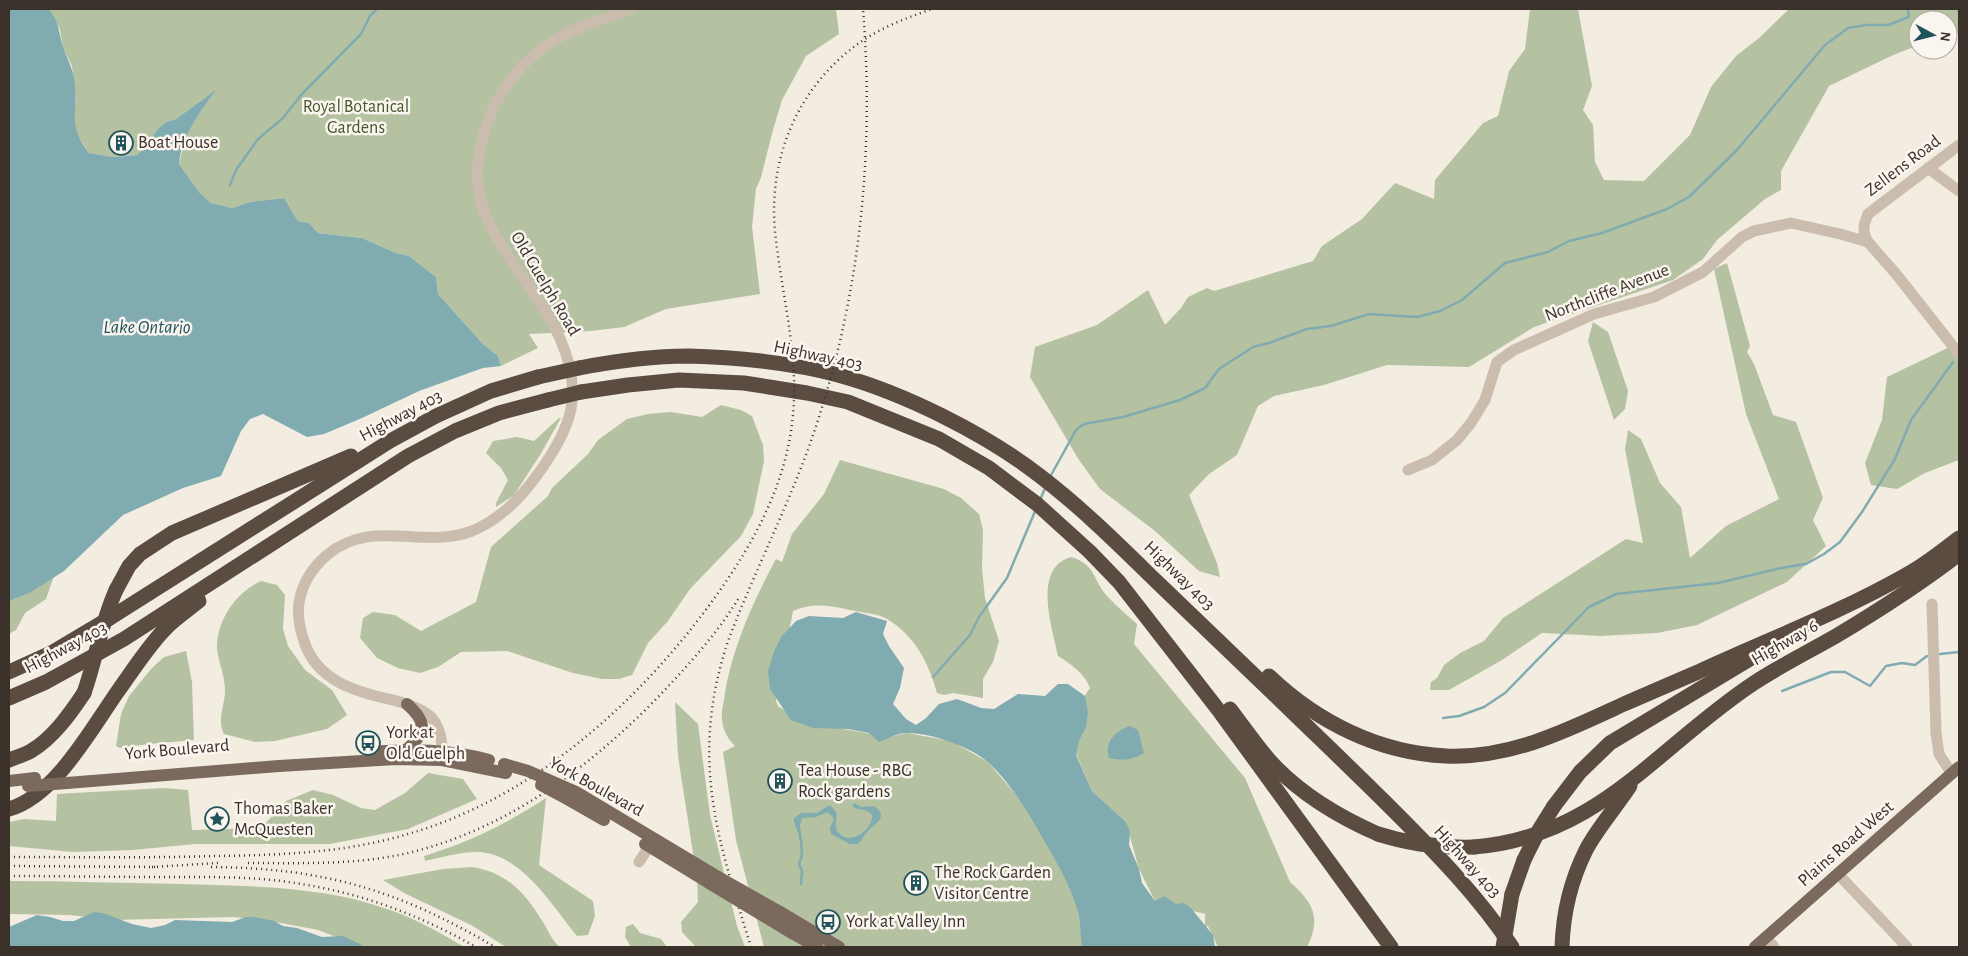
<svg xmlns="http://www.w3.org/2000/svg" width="1968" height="956" font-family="'Alegreya Sans',sans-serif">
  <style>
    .green { fill: #b5c2a1 }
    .water { fill: #80abb0 }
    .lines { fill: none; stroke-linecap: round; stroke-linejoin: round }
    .stream { stroke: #80abb0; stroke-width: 2.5 }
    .minor { stroke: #cbbdad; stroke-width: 11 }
    .major { stroke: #7b695d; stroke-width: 12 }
    .highway { stroke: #5b4c42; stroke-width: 15 }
    .rail { stroke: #3a312b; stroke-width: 2.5; stroke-dasharray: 1 4; stroke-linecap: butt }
    .major-bridge { stroke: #7b695d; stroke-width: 12 }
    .highway-bridge { stroke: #5b4c42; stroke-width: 15 }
    .labels { text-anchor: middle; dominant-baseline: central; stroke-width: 5; stroke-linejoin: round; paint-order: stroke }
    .park-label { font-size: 18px; fill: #46582f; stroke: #faf5ee }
    .poi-label { font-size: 18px; fill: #3a312b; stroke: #faf5ee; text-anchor: start }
    .street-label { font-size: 18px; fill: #3a312b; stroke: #faf5ee }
    .water-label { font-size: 19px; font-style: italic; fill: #21535b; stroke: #faf5ee }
  </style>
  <rect width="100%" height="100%" fill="#f3ece1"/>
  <g class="green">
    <polygon points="48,9 836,9 839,34 806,56 782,100 773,130 761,177 756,189 752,227 760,294 666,309 624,327 591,331 529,334 538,348 501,366 498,356 483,344 438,294 436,277 409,256 396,253 362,238 318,233 309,223 298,221 284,198 250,202 232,208 211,203 199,192 179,164 187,131 215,91 176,119 166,122 156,131 147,146 137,155 114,157 89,153 75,132 74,113 76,98 72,66 63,48 60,29"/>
    <polygon points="1530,9 1578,9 1592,86 1583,110 1593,125 1595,162 1604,180 1644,181 1690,135 1711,87 1736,56 1759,38 1789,9 1959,9 1959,32 1948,41 1948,20 1918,20 1918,49 1911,48 1891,56 1829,86 1781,171 1781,190 1765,199 1717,240 1703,259 1673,280 1534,327 1469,367 1387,365 1324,385 1274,396 1258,406 1237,455 1209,474 1189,495 1217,563 1220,577 1199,571 1155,531 1100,489 1079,460 1030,377 1035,347 1097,325 1148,290 1165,325 1181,308 1188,297 1207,288 1214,291 1313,261 1322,246 1362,219 1395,183 1434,199 1435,180 1483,123 1498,116 1509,71 1525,49"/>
    <polygon points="1727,263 1750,346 1747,352 1754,364 1773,415 1796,422 1823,498 1813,520 1826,546 1787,582 1697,625 1657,633 1601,636 1542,633 1502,660 1449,690 1430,690 1431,682 1437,678 1444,665 1460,653 1484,641 1503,618 1626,539 1643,543 1625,449 1628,430 1641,439 1660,483 1681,507 1690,558 1726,526 1779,499 1746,414 1714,269"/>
    <polygon points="1593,322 1608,332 1628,391 1625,409 1614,420 1588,341"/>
    <polygon points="1956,344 1959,349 1959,460 1925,473 1897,489 1871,485 1865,463 1882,420 1887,377"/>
    <polygon points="721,405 741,410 752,416 763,445 764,461 753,514 741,536 690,589 668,621 648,643 632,675 619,679 602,679 573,673 507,651 461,652 438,667 420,673 398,668 377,658 360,638 363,618 373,612 395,615 421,631 476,602 491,547 548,496 552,488 588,454 598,440 627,419 648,414 671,412 702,417"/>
    <polygon points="559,418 561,418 540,455 514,495 496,507 496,503 508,480 501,468 486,453 493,441 517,437 534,441"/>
    <path d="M840 460 944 489 961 498 979 514 983 530 982 568 985 598 999 641 993 662 983 679V698L953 693 944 695 937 693C929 663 914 635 887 619 878 613 856 612 845 609 827 605 811 603 793 611L776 701 778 706 804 722 889 737 907 733 951 741 988 762 1049 833 1077 908 1084 947H764L736 840 723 752 735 746C727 738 723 730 722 719 721 713 723 706 724 700 730 653 753 601 776 559L782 562 792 534 824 494Z"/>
    <path d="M1071 557C1097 565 1092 580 1108 597 1116 606 1127 615 1137 624L1134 644 1245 778 1290 882C1313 902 1322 918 1307 947H1218L1208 926 1205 927V914L1155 901 1139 869 1126 822 1092 791 1076 754 1081 701 1090 688C1085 674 1071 664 1058 656 1052 628 1032 568 1071 557Z"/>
    <polygon points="55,573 46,599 25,613 16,630 9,634 9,596"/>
    <path d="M261 581 277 585 285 595 283 629 288 646 305 670 332 690 347 715 327 729 275 741 255 742 224 734C217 722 224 706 225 693 226 676 216 658 217 644 219 617 237 592 261 581Z"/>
    <polygon points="186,651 192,682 194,740 149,744 120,748 116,746 121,714 129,696 152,668 164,657"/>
    <polygon points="675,702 698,724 710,815 737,926 745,947 696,947 682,932 681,922 698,902 697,879 678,756"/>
    <polygon points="428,773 463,779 477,799 408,829 330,844 195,844 133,850 73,852 9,846 9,822 24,819 56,821 57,794 164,788 188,790 192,830 261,828 286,801 313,790 333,795 361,808 375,810 405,793"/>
    <path d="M546 798 539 865 593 901 595 916 588 935 577 936C553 907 521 853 478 852 461 852 442 857 425 861L424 856C470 842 506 824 546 798Z"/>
    <path d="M472 867C508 873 524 892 543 922 548 930 552 941 560 947H506L471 925 406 894 383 880 443 869Z"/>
    <path d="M9 881C66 881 123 883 180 884 248 886 325 886 390 910 416 919 441 933 464 947H362L318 930 265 920 232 917 115 920 69 915 9 914Z"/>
    <polygon points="633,924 640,933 661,939 667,947 631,947 625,937 626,927"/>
  </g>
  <g class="water">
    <path d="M9 9H48C59 19 59 34 63 47 68 61 73 68 75 84 78 115 67 125 89 153L114 157 137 155 147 146 156 131 166 122 176 119 216 90C200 113 182 134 179 164L199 192 211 203 232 208 250 202 284 198 298 221 309 223 318 233 362 238 396 253 409 256 436 277 438 294 483 344 498 356 501 366 483 368 419 391 362 418 324 434 307 437 263 414 250 419 241 431 221 476 183 488 123 515 64 571 31 592 9 601Z"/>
    <path d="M856 612 887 621 883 634 889 646 904 668 900 688 893 704 906 719 916 725 926 718 939 704 957 699 981 708 994 709 1018 694 1045 696 1058 684H1068L1085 696 1088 712 1086 727 1079 741 1076 755 1092 791 1126 822 1130 832 1129 845 1139 869 1142 883 1155 901 1164 896 1176 904 1183 903 1190 907 1213 935 1215 947H1082C1080 934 1081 919 1076 906 1069 884 1058 864 1046 844 1030 815 1013 786 989 763 971 747 932 733 908 733 898 733 888 738 879 742L869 733 848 729 813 728 791 720 770 689 768 671 774 652 781 637 796 621 809 616 843 618Z"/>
    <path d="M1130 726 1138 730 1144 753C1132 760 1123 761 1109 758 1104 742 1115 731 1130 726Z"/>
    <path d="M854 803 861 807 874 806C890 817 875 823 868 831 864 835 862 840 858 844H850L831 834 830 828 834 819 828 812 816 817 802 818 800 826 802 839 801 841 799 839C800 831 793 826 794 818L801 813H817L828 806H831L836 812C838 818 833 826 838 832 849 847 873 830 872 815 867 808 858 811 852 806Z"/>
    <polygon points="94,912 103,913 132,924 151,928 165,925 175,920 232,922 246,917 254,917 274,921 283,926 297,928 322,937 343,936 366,947 9,947 9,927 37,915 50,917 63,921 74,921"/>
  </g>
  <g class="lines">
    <g class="stream">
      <polyline points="230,185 236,170 258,139 283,118 301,95 361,34 370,16 377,9"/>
      <polyline points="1050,477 1076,430 1084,424 1123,417 1180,400 1205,388 1219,369 1253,347 1269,343 1307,329 1331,326 1369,314 1417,317 1440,311 1462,300 1505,263 1548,252 1569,241 1602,233 1667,209 1689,197 1737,150 1825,45 1848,28 1866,25 1888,25 1909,17 1908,9"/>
      <polyline points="1040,500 1046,486"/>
      <polyline points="1940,654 1959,652"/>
      <polyline points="933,677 970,635 979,617 1007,578 1036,509"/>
      <polyline points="1782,691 1831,672 1845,672 1870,686 1886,666 1902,663 1915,665 1927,656"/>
      <polyline points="1443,718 1459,716 1484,707 1505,693 1589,607 1616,594 1718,583 1781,568 1806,564 1824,554 1840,542 1862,512 1895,459 1911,420 1953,362"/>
      <polyline points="801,884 802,871 799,864 802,855 801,841"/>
    </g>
    <g class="minor">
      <polyline points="1928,168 1959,191"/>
      <path d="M1868 242C1862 231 1863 226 1868 214L1959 145"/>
      <polyline points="1408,470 1432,460 1457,440 1471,423 1485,400 1497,362 1514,350 1594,314 1654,297 1703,272 1742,237 1754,231 1791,223 1840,234 1868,242 1897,275 1959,354"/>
      <polyline points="1932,604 1936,733 1939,754 1952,774"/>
      <path d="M442 760C443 746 442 730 432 718 423 709 409 705 397 701 359 692 317 683 304 641 300 629 297 616 299 603 302 584 313 567 327 555 373 517 422 550 472 531 499 520 518 501 535 478 550 458 566 434 571 409 582 346 531 294 501 244 494 233 487 222 483 209 474 183 477 153 486 127 498 90 524 57 558 38 580 25 607 19 630 9"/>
      <polyline points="639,862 654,839"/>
      <polyline points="1838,874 1907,947"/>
      <polyline points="1766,938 1774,947"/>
    </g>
    <g class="major">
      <path d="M407 704C427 722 427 732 407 749"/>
      <path d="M370 752C411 749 449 749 489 760"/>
      <polyline points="9,781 35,778"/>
      <polyline points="67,783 279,766 396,759 442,760 506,773"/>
      <polyline points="576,792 718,877"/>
      <polyline points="569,800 604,820"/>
      <polyline points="645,844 709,883"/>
      <polyline points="780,912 839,947"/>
      <polyline points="792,933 817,947"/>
      <polyline points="1755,947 1959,767"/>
    </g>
    <g class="highway">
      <path d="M579 368C615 361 652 356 689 356 734 357 794 363 838 375 904 393 986 434 1040 476 1082 508 1119 545 1156 581 1197 620 1237 659 1278 698 1317 736 1356 773 1394 811 1437 854 1479 897 1512 947"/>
      <polyline points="581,392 628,385 679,380 744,383 807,393 848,402 939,439 989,468 1037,504 1090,552 1119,582 1220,712 1391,947"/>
      <polyline points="116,590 129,566 140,554 172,533 351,456"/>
      <polyline points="9,672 53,652 110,618 390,441 436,416 491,391 538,377"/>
      <path d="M1269 676C1317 722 1379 753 1446 756 1510 759 1568 730 1624 704 1649 693 1673 683 1698 672 1767 640 1839 613 1906 575 1925 565 1942 551 1959 538"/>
      <polyline points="9,698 46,682 124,639 408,456 455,431 499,413 548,400"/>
      <path d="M1230 709C1243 726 1256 745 1270 761 1300 794 1337 816 1378 834"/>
      <path d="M9 760C16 757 24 755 31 751 53 738 70 714 84 693"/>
      <polyline points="1554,806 1580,772 1610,743 1758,654"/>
      <path d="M9 809C55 796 92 728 118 691 133 670 147 648 164 630 174 619 188 610 199 601"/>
      <path d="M1474 847C1599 837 1657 747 1754 683 1780 666 1808 652 1836 636 1878 611 1920 584 1959 554"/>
      <polyline points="1512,894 1524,860"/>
      <path d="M1562 947C1563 914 1571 880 1586 850 1596 830 1617 806 1630 786"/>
    </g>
    <g class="rail">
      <path d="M9 857C78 857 148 858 217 856 279 855 341 853 401 836 515 805 609 728 683 639 730 581 777 512 790 437 803 365 782 302 775 231 768 155 800 82 865 39 885 26 909 17 932 9"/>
      <path d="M248 863C298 863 349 865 399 855 508 832 601 760 675 679 699 653 722 626 740 596"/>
      <polyline points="9,866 159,867"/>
      <polyline points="152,867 218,863"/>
      <path d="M211 867C325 868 398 890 495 947"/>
      <path d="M9 876C60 876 112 877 164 877 212 877 260 876 307 885 367 895 423 917 476 947"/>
      <path d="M751 947C717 837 690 759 727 644 751 579 783 517 807 452 859 309 875 160 863 9"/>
    </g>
    <g class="major-bridge">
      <polyline points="504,764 528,771 576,792"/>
      <polyline points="541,785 569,800"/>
      <polyline points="28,786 67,783"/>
      <polyline points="718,877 780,912"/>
      <polyline points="709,883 792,933"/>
    </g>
    <g class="highway-bridge">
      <polyline points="538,377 579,368"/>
      <polyline points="548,400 581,392"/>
      <path d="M84 693C96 659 101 623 116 590"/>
      <path d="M1378 834C1409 844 1441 848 1474 847"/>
      <polyline points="1524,860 1539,830 1554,806"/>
      <polyline points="1503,947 1512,894"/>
    </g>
  </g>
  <defs>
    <g id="building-ring" transform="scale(1.25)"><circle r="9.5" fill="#faf5ee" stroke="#21535b" stroke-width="1.5"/><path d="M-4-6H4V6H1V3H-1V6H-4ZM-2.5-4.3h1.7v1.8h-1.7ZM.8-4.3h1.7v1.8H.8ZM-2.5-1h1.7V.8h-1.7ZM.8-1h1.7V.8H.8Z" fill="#21535b"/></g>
    <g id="bus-ring" transform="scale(1.25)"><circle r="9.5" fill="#faf5ee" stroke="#21535b" stroke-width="1.5"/><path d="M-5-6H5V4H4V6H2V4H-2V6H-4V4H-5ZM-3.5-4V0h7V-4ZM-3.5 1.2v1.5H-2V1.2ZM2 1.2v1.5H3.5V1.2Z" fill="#21535b"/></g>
    <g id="sight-ring" transform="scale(1.25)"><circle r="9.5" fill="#faf5ee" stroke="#21535b" stroke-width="1.5"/><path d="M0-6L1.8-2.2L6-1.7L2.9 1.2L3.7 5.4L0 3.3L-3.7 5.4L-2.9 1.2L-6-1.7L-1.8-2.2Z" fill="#21535b"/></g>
  </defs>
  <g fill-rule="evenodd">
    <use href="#building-ring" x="121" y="143"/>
    <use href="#bus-ring" x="368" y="743"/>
    <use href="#building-ring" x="780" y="781"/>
    <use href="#sight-ring" x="217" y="819"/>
    <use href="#building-ring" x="916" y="883"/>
    <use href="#bus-ring" x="828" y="922"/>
  </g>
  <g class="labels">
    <g class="park-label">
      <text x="356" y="107">Royal Botanical<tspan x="356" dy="21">Gardens</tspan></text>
    </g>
    <g class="poi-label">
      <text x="138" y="143">Boat House</text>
      <text x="386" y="733">York at<tspan x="386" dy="21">Old Guelph</tspan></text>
      <text x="798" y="771">Tea House - RBG<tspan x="798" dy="21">Rock gardens</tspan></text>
      <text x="234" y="809">Thomas Baker<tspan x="234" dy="21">McQuesten</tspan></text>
      <text x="934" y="873">The Rock Garden<tspan x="934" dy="21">Visitor Centre</tspan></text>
      <text x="846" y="922">York at Valley Inn</text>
    </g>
    <g class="street-label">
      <text transform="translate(1903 166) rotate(-37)">Zellens Road</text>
      <text transform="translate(545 284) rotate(59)">Old Guelph Road</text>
      <text transform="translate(1607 293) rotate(-21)">Northcliffe Avenue</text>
      <text transform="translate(818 356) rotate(12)">Highway 403</text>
      <text transform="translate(401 416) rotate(-28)">Highway 403</text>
      <text transform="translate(1179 576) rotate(44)">Highway 403</text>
      <text transform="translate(1785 643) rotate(-30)">Highway 6</text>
      <text transform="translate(66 648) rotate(-28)">Highway 403</text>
      <text transform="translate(177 750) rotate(-5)">York Boulevard</text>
      <text transform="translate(596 787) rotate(29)">York Boulevard</text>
      <text transform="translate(1846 844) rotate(-41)">Plains Road West</text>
      <text transform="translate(1467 862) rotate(48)">Highway 403</text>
    </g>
    <g class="water-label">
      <text x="147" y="327">Lake Ontario</text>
    </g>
  </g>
  <rect width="1968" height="956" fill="none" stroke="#3a312b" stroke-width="20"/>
  <g transform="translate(1933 35) rotate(97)"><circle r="24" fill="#faf5ee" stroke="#ada7a0"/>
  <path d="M0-4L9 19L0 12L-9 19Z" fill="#21535b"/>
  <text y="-8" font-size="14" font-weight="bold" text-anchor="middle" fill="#3a312b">N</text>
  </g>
</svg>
